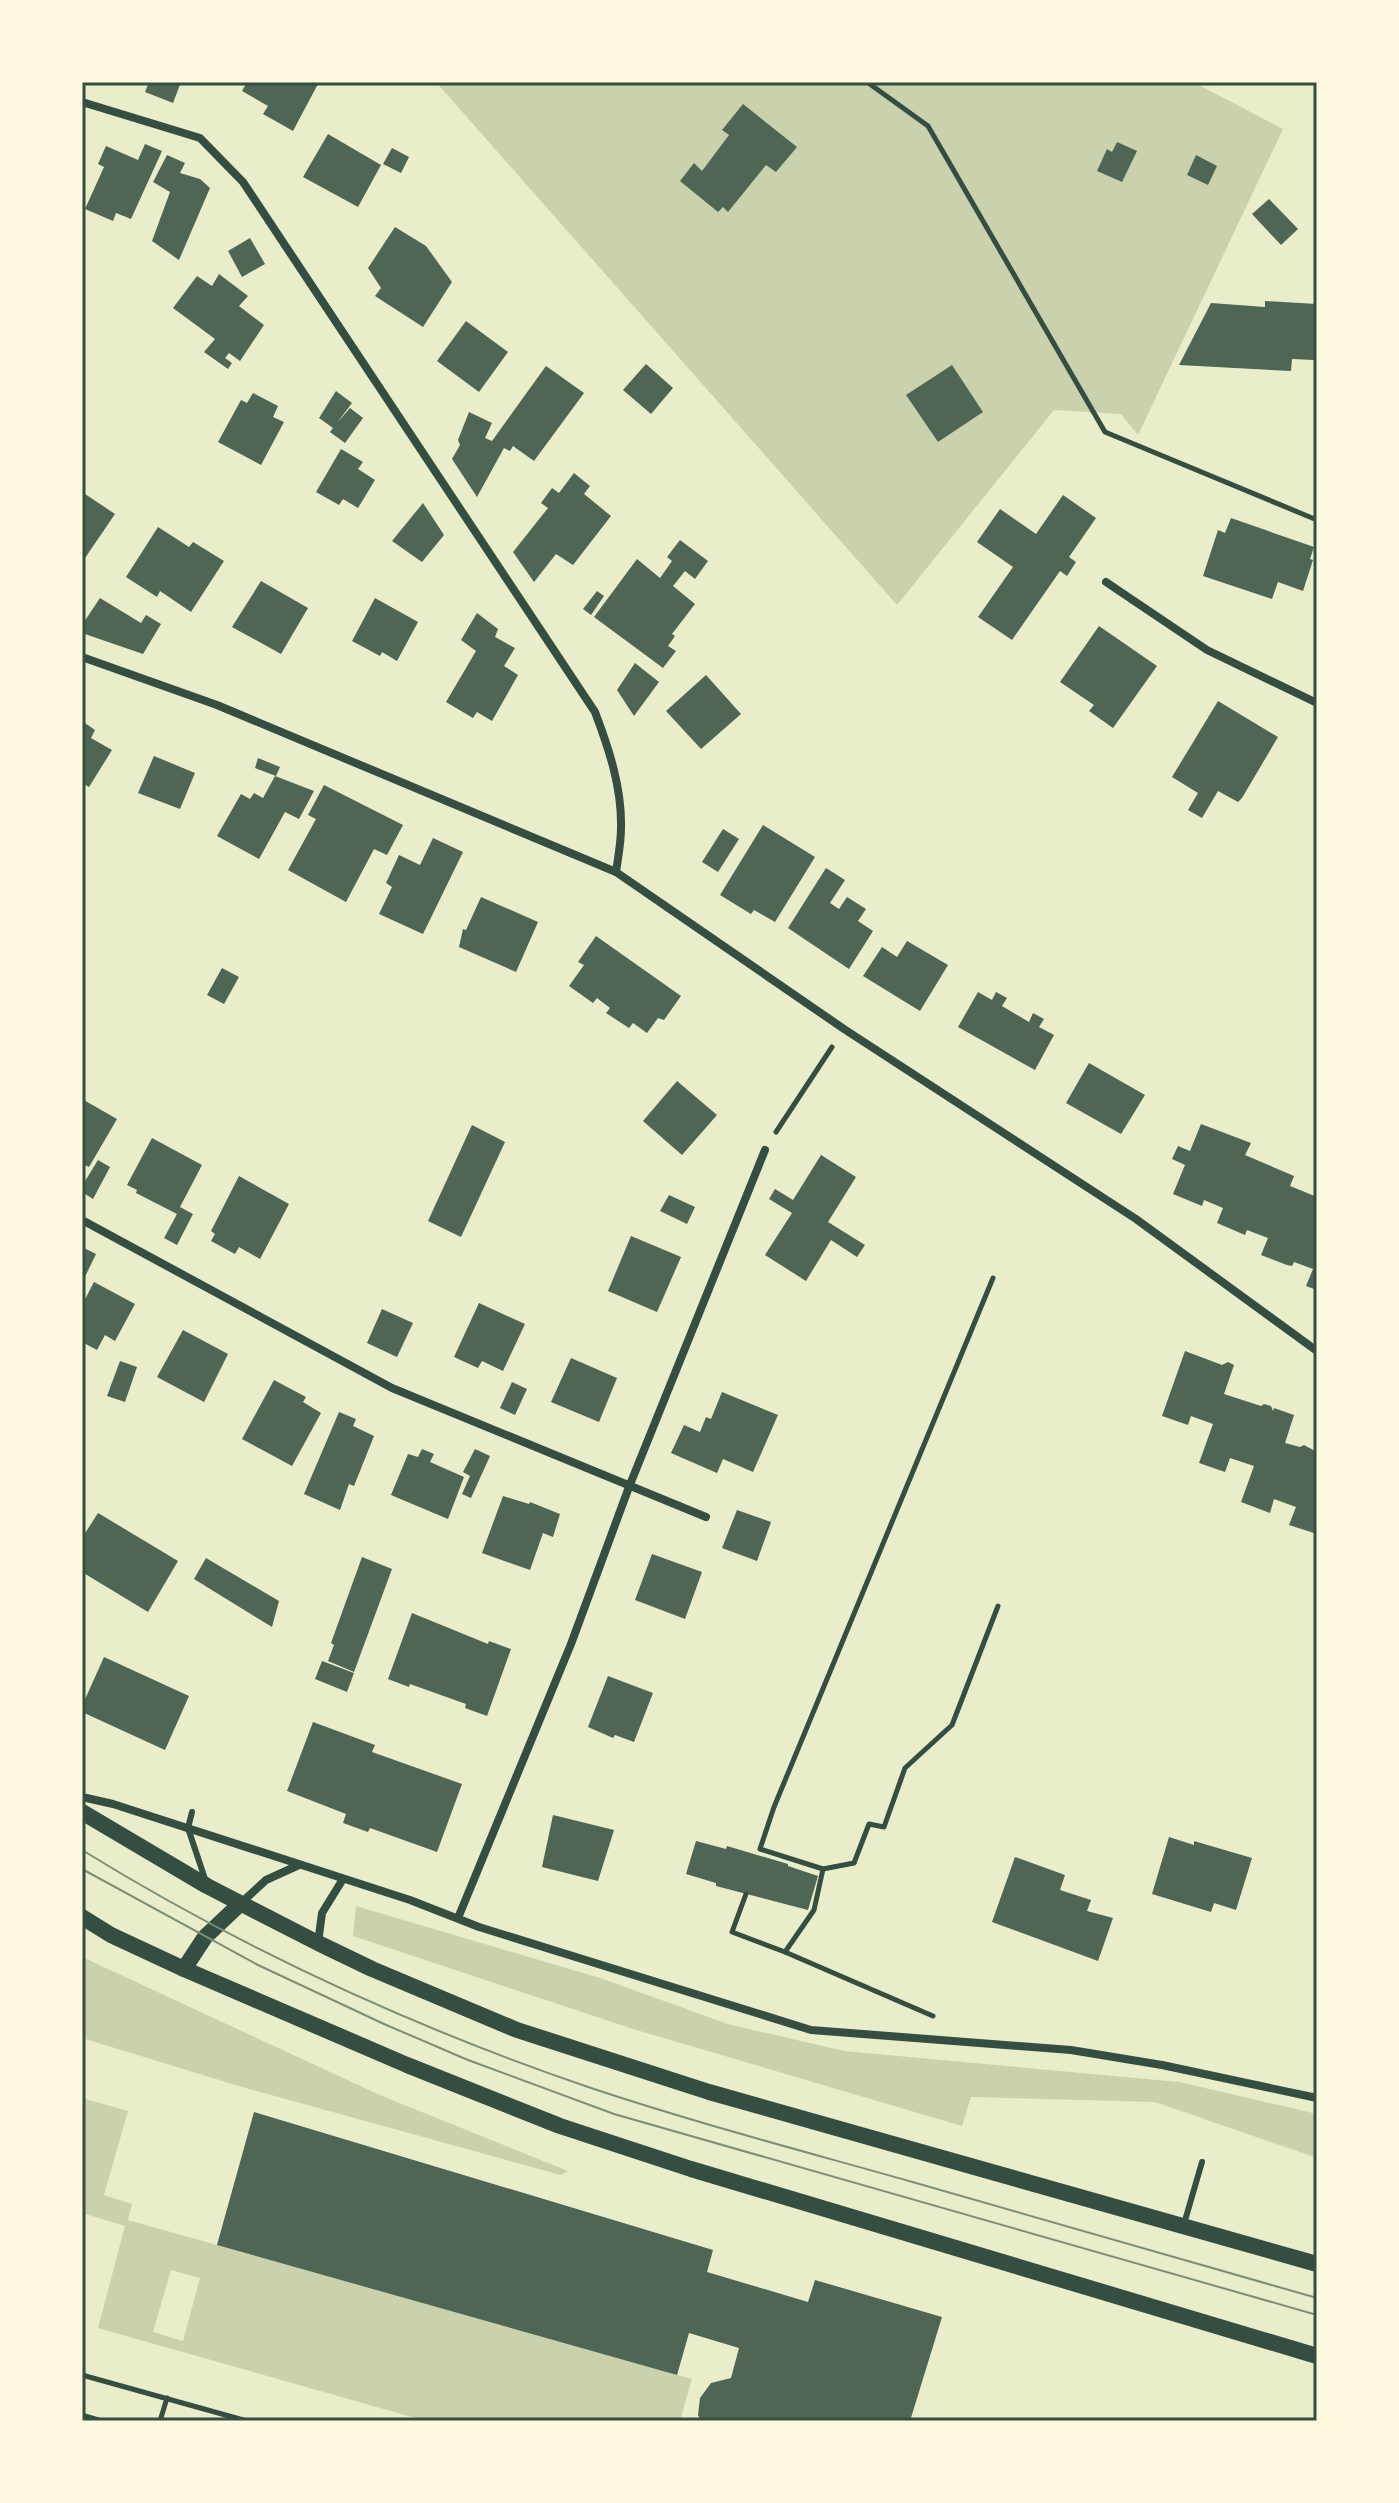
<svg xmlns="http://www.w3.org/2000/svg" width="1399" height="2503" font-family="Helvetica,sans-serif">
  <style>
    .green { fill: #cad2ad; fill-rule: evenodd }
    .building { fill: #4f6655 }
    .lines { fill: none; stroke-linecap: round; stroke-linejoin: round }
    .path { stroke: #344e41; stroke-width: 5 }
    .service { stroke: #344e41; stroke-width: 6 }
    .pedestrian { stroke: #344e41; stroke-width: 7 }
    .minor { stroke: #344e41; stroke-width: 8 }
    .secondary { stroke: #344e41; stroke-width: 16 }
    .tram { stroke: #7c8e77; stroke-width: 2 }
    .neatline { fill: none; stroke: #344e41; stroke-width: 3 }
  </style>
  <rect width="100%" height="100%" fill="#e9edc9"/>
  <g class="green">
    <polygon points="436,82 1193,82 1283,129 1138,435 1121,414 1054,410 897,605"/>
    <polygon points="356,1906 600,1978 728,2024 844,2051 1179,2082 1317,2114 1317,2158 1155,2102 971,2097 962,2126 633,2029 353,1936"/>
    <polygon points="82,1957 382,2096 568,2171 561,2175 242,2087 82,2038"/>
    <path d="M82 2098 128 2111 104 2195 132 2204 128 2220 692 2379 680 2421H426L98 2328 125 2226 82 2213ZM171 2270 200 2278 183 2341 153 2332Z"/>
  </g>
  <g class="building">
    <polygon points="149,82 181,82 173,103 145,92"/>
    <polygon points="247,82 319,82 293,131 263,114 268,106 242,91"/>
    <polygon points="743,104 797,147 776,172 766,165 728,212 723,207 718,212 680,181 694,163 702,171 729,135 722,130"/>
    <polygon points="328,134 381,165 358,207 303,177"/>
    <polygon points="1117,142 1137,151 1122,182 1097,171 1107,149 1112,152"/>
    <polygon points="145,144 162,151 131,219 116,213 113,221 85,209 104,167 98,164 106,146 138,160"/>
    <polygon points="392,148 409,157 401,173 383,164"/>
    <polygon points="167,155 185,163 180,173 200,179 210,188 179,260 152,241 170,192 153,182"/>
    <polygon points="1196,155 1217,166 1208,185 1187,175"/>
    <polygon points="1269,199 1298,229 1281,245 1252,214"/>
    <polygon points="395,227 426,246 452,282 423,327 375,296 381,288 368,268"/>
    <polygon points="250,238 265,264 242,277 228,251"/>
    <polygon points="219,274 248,296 239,306 264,325 240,361 229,353 225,358 232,363 228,369 204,352 215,339 173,308 197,276 212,286"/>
    <polygon points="1265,301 1317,304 1314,360 1292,359 1291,371 1179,365 1211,303 1265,307"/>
    <polygon points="466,321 508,352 479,392 437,361"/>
    <polygon points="646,364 673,388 651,414 623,390"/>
    <polygon points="952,365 983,412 938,442 906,395"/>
    <polygon points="546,366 584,393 534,461 513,446 510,451 504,448 477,497 452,459 460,445 458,440 469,412 492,423 485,438 492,441"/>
    <polygon points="336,391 352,403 337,423 350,408 363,418 345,443 330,432 333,428 319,418"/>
    <polygon points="253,393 278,406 273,417 284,422 261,465 218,442 241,400 247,403"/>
    <polygon points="341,449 363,462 358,469 375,480 358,508 343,499 339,505 316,492"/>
    <polygon points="574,473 590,486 584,494 611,516 573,565 556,554 534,582 513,552 548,508 541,503 552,488 559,493"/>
    <polygon points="82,492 115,514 85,558 82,555"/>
    <polygon points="1063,495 1096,518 1069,557 1076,562 1067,576 1060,571 1012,640 978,617 1013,567 977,542 1000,509 1036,534"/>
    <polygon points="423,503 444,535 422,562 392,541"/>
    <polygon points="1231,518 1314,547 1310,559 1313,560 1303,591 1278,582 1272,599 1203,576 1218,530 1225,533"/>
    <polygon points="158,527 189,547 193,542 224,561 191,612 160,591 157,597 126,577"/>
    <polygon points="680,540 708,561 695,579 685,571 673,586 695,604 672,634 675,636 668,646 676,651 663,668 594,617 637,559 660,578 672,561 667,557"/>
    <polygon points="261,581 308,608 281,654 232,627"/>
    <polygon points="597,591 604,596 591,615 583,609"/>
    <polygon points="100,598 141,623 146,615 161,624 143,654 82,633 82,625"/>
    <polygon points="375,598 418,622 397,661 382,652 380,656 352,641"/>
    <polygon points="477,613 498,629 495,637 515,648 504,666 518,675 492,721 477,712 473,718 446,702 476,651 461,640"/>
    <polygon points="1099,626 1157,666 1113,728 1089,711 1094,705 1060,682"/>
    <polygon points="635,663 659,682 634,716 617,690"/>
    <polygon points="706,675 741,714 701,749 666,711"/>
    <polygon points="1218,701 1278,737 1242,798 1238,802 1218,791 1202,818 1188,810 1198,793 1172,777"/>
    <polygon points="82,721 95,730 91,738 112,750 89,787 82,783"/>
    <polygon points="154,756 195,773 180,809 138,793"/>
    <polygon points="258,758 280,767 276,776 255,768"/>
    <polygon points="275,776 314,791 299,819 285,812 259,859 217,836 241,794 250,799 254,793 263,798"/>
    <polygon points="324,785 403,825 387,855 374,849 346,902 288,870 316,819 308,815"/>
    <polygon points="763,825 815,857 775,922 754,910 751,914 720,895"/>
    <polygon points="723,829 739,839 718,872 702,862"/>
    <polygon points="433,838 463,852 423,934 379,914 392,887 386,883 399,855 420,865"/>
    <polygon points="826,868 845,880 830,903 839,909 847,897 866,909 858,921 873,931 849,969 788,928"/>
    <polygon points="481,897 538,922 516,972 459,947 463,929 466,930"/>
    <polygon points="596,936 681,996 664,1020 658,1018 647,1033 633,1023 629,1028 606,1013 610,1008 597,998 593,1003 569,986 584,965 578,962"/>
    <polygon points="907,941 948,965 920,1011 863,976 882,947 897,957"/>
    <polygon points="222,968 239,977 224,1004 207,995"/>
    <polygon points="978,992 992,1000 996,992 1007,998 1002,1006 1029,1022 1033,1013 1044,1019 1039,1027 1054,1035 1035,1070 958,1027"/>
    <polygon points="1089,1063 1145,1095 1121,1134 1066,1103"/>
    <polygon points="677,1081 717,1115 682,1155 643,1121"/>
    <polygon points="82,1099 117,1119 89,1167 82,1164"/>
    <polygon points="1201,1124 1251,1143 1245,1155 1294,1176 1290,1186 1317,1197 1317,1290 1306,1286 1313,1269 1294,1262 1292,1266 1287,1265 1261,1255 1268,1238 1247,1230 1245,1235 1217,1223 1223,1208 1204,1200 1202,1206 1173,1194 1185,1165 1172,1159 1178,1146 1190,1151"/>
    <polygon points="472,1125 505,1142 461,1237 428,1221"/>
    <polygon points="152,1138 202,1165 180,1207 193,1214 177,1245 164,1238 177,1214 136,1193 137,1190 127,1185"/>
    <polygon points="821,1155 856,1177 828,1222 865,1245 857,1257 831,1240 806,1281 765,1255 792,1213 769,1199 775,1189 793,1200"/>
    <polygon points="98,1160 110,1167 93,1199 82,1192 82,1186"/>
    <polygon points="239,1176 289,1204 260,1259 239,1247 235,1254 211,1241 215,1234 211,1231"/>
    <polygon points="669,1195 695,1207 687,1224 660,1211"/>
    <polygon points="631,1236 681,1257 657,1312 608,1291"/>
    <polygon points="82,1247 96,1254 82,1283"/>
    <polygon points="94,1282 135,1304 115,1341 105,1335 97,1350 82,1342 82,1305"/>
    <polygon points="479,1303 525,1324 503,1371 482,1361 478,1368 454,1357"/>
    <polygon points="382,1309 413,1323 397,1357 367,1343"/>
    <polygon points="183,1330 228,1354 204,1402 157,1377"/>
    <polygon points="1185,1351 1222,1365 1228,1362 1234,1365 1224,1394 1261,1406 1264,1404 1271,1406 1273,1411 1274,1408 1294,1415 1285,1443 1300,1447 1304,1445 1315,1451 1317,1448 1317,1534 1289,1525 1296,1507 1274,1499 1270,1513 1241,1502 1254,1466 1230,1458 1225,1472 1199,1463 1213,1424 1191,1416 1188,1425 1162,1416"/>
    <polygon points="571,1358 617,1378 599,1422 551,1402"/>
    <polygon points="120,1361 137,1367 125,1402 107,1396"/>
    <polygon points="274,1380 306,1397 303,1402 321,1413 292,1466 242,1439"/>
    <polygon points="512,1382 527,1389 515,1415 500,1408"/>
    <polygon points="722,1392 778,1415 753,1472 723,1459 717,1473 671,1453 684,1425 700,1432 706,1417 711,1419"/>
    <polygon points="339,1412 356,1419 353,1426 374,1436 354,1486 349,1484 340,1510 304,1494"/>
    <polygon points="422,1449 434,1454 430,1462 464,1477 448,1519 391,1495 408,1454 418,1457"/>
    <polygon points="475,1449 490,1456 471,1498 462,1494 470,1476 463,1472"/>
    <polygon points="503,1496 529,1504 530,1502 560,1514 553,1537 543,1533 530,1570 482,1553"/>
    <polygon points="737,1510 771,1522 757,1561 722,1548"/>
    <polygon points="98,1513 178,1561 148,1612 82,1572 82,1538"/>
    <polygon points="652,1554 702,1572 685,1619 635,1600"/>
    <polygon points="362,1557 392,1569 354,1672 328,1661 334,1645 331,1643"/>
    <polygon points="206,1558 279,1601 272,1627 194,1579"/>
    <polygon points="412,1613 488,1644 489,1641 511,1649 487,1716 465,1708 466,1704 410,1684 409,1687 388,1679"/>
    <polygon points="104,1657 189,1696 165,1750 82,1712 82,1706"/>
    <polygon points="322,1661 354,1673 347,1692 315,1679"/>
    <polygon points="608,1676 653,1693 634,1742 615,1735 613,1738 588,1727"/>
    <polygon points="313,1722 375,1745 372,1752 462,1784 437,1852 370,1828 368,1832 343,1823 346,1814 287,1791"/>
    <polygon points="553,1815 614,1830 598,1881 542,1867"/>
    <polygon points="1169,1837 1194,1845 1194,1841 1252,1858 1236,1910 1214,1903 1211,1912 1152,1894"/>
    <polygon points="696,1841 726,1849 727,1846 788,1864 788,1866 818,1876 808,1910 716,1886 716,1883 686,1874"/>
    <polygon points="1015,1857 1065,1875 1060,1890 1091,1900 1087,1911 1113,1918 1098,1961 992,1922"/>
    <polygon points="254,2112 713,2250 707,2272 808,2302 815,2280 942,2317 910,2421 701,2421 698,2415 700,2398 711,2383 731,2378 739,2348 689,2333 677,2375 217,2245"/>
  </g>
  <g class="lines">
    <g class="path">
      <polyline points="867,82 928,126 1105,432 1317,520"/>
      <polyline points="776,1132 832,1047"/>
      <polyline points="823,1869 854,1863 869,1824 884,1827 905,1768 952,1725 998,1606"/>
      <polyline points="746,1894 732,1932 785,1952"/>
      <polyline points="933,2016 785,1952 814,1910 823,1869 760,1849 774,1807 993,1278"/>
      <polyline points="82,2375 247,2421"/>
      <polyline points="160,2421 167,2398"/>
    </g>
    <g class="service">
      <polyline points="192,1812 188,1828 205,1879"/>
      <polyline points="1184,2224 1202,2162"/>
    </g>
    <polyline class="pedestrian" points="82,2416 99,2421"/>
    <g class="minor">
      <path d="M82 102 200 138 243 182 595 712C609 749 622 788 621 828 621 843 618 858 616 872"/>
      <polyline points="1106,582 1207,650 1317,703"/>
      <polyline points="82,657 217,705 616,872 844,1029 1136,1219 1317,1351"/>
      <polyline points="82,1220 392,1388 706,1517"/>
      <polyline points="82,1797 113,1804 410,1900 479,1927 811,2030 1071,2050 1162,2065 1317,2098"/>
      <polyline points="241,1903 266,1880 299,1865"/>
      <polyline points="458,1918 571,1644 629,1487 765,1150"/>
      <polyline points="318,1943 322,1913 343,1879"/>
    </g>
    <g class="secondary">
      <polyline points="82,1812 207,1886 318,1943 372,1969 517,2030 709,2092 1317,2264"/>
      <polyline points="82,1917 111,1935 184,1969 407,2065 560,2126 691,2169 1317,2356"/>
      <polyline points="184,1969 205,1937 240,1904"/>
    </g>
    <g class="tram">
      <path d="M82 1850C241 1948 415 2028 591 2088 696 2123 803 2151 909 2181 1045 2220 1181 2259 1317 2298"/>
      <polyline points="82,1869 258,1965 384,2024 468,2060 614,2114 1317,2315"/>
    </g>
  </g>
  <rect width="1399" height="2503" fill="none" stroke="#fefae0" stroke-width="168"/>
  <rect x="84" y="84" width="1231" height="2335" class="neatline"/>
</svg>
